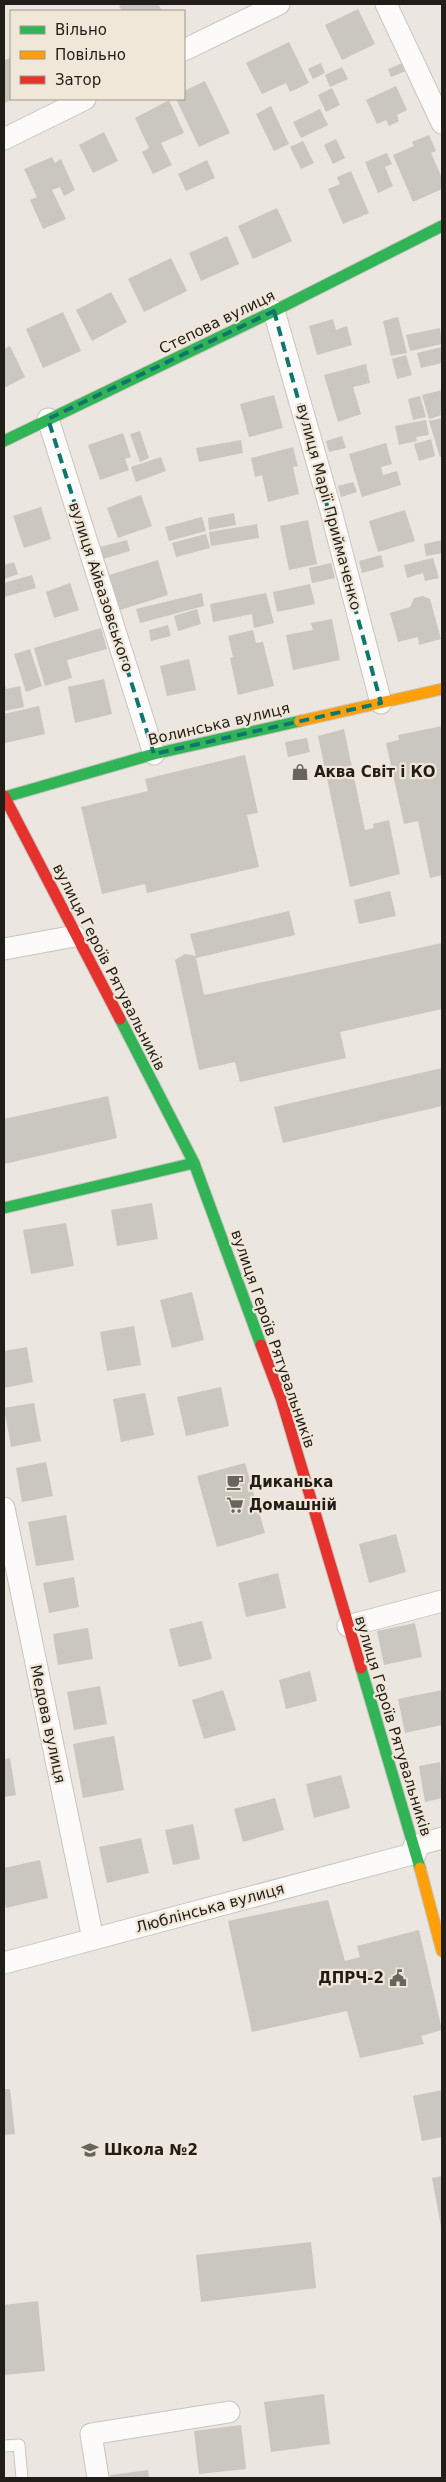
<svg xmlns="http://www.w3.org/2000/svg" width="446" height="2482" font-family="'DejaVu Sans',sans-serif">
  <style>
    .building { fill: #cac6c0 }
    .lines { fill: none; stroke-linecap: round; stroke-linejoin: round }
    .lane-casing { stroke: #c8c4bf; stroke-width: 13 }
    .street-casing { stroke: #c8c4bf; stroke-width: 23 }
    .fast-casing { stroke: #c8c4bf; stroke-width: 13 }
    .slow-casing { stroke: #c8c4bf; stroke-width: 13 }
    .jam-casing { stroke: #c8c4bf; stroke-width: 13 }
    .lane { stroke: #fcfbfa; stroke-width: 11 }
    .street { stroke: #fcfbfa; stroke-width: 21 }
    .fast { stroke: #30b455; stroke-width: 11 }
    .slow { stroke: #ff9f0a; stroke-width: 11 }
    .jam { stroke: #e5322d; stroke-width: 11 }
    .marked { fill: none; stroke: #0f766e; stroke-width: 4; stroke-dasharray: 10 6; stroke-linejoin: round }
    .labels { text-anchor: middle; dominant-baseline: central; stroke-width: 4.5; stroke-linejoin: round; paint-order: stroke }
    .street-label { font-size: 15px; fill: #211e19; stroke: #f1e7d9 }
    .poi-label { font-size: 15px; font-weight: bold; fill: #211e19; stroke: #f1e7d9; text-anchor: start }
  </style>
  <rect width="100%" height="100%" fill="#ebe6df"/>
  <g class="building">
    <polygon points="124,4 158,4 162,11 122,11 119,6"/>
    <polygon points="358,9 375,44 342,60 325,25"/>
    <polygon points="289,42 309,83 290,92 286,83 262,94 246,63"/>
    <polygon points="11,57 11,100 4,103 4,61"/>
    <polygon points="321,63 325,73 313,79 308,69"/>
    <polygon points="402,63 406,71 391,77 388,69"/>
    <polygon points="342,67 348,79 330,87 325,75"/>
    <polygon points="205,81 230,133 199,147 176,99 184,99 184,91"/>
    <polygon points="396,86 407,110 397,115 399,121 389,126 386,120 377,124 366,100"/>
    <polygon points="332,88 340,105 326,112 318,95"/>
    <polygon points="169,100 184,133 161,143 172,165 153,174 142,152 149,148 135,118"/>
    <polygon points="271,106 289,144 274,151 256,114"/>
    <polygon points="320,109 328,125 301,138 293,122"/>
    <polygon points="104,132 118,161 93,173 79,145"/>
    <polygon points="429,135 436,151 431,153 442,178 442,189 413,202 393,155 414,146 412,142"/>
    <polygon points="336,139 345,158 333,164 324,145"/>
    <polygon points="303,141 314,163 301,169 290,147"/>
    <polygon points="387,153 392,164 385,167 393,186 378,193 365,162"/>
    <polygon points="52,157 55,163 61,159 75,190 64,196 60,187 52,190 66,219 43,229 30,200 37,197 24,169"/>
    <polygon points="207,160 215,178 186,191 178,174"/>
    <polygon points="351,171 369,213 343,224 328,189 340,184 337,177"/>
    <polygon points="277,208 292,241 253,259 238,226"/>
    <polygon points="227,236 239,264 201,281 189,253"/>
    <polygon points="171,258 187,291 144,312 128,279"/>
    <polygon points="111,292 127,322 92,341 76,310"/>
    <polygon points="63,312 81,351 43,368 26,329"/>
    <polygon points="398,317 407,353 391,356 383,321"/>
    <polygon points="333,319 336,330 347,326 352,345 317,355 309,326"/>
    <polygon points="440,328 442,344 410,351 406,335"/>
    <polygon points="10,346 25,377 4,388 4,349"/>
    <polygon points="442,347 442,363 421,368 417,353"/>
    <polygon points="406,355 412,375 397,379 392,359"/>
    <polygon points="366,364 370,383 353,387 361,414 338,422 324,375"/>
    <polygon points="442,390 442,415 429,419 422,395"/>
    <polygon points="274,395 283,428 249,437 240,404"/>
    <polygon points="420,396 426,417 413,420 408,399"/>
    <polygon points="442,418 442,457 440,457 429,421"/>
    <polygon points="426,420 429,435 416,437 417,441 399,445 395,426"/>
    <polygon points="140,431 149,458 140,462 130,434"/>
    <polygon points="123,433 131,457 125,459 129,470 100,480 88,445"/>
    <polygon points="342,436 346,448 329,452 326,441"/>
    <polygon points="431,439 435,456 419,461 414,444"/>
    <polygon points="241,440 243,453 199,462 196,448"/>
    <polygon points="386,443 392,464 381,467 383,475 397,471 401,485 362,497 349,454"/>
    <polygon points="293,447 298,466 293,467 299,494 268,502 262,475 255,477 251,458"/>
    <polygon points="161,457 166,471 136,482 131,467"/>
    <polygon points="353,482 357,492 341,497 338,486"/>
    <polygon points="141,495 152,526 118,538 107,508"/>
    <polygon points="41,507 51,539 24,548 13,516"/>
    <polygon points="405,510 415,541 378,552 369,521"/>
    <polygon points="234,513 236,525 209,530 208,518"/>
    <polygon points="202,517 206,531 169,541 165,527"/>
    <polygon points="308,520 317,564 289,570 280,526"/>
    <polygon points="257,524 259,538 211,546 209,532"/>
    <polygon points="206,534 210,548 176,557 172,543"/>
    <polygon points="127,540 130,551 103,559 100,547"/>
    <polygon points="442,540 442,553 426,556 424,544"/>
    <polygon points="381,555 384,567 362,573 359,561"/>
    <polygon points="433,558 439,578 425,581 423,573 407,578 404,565"/>
    <polygon points="158,560 168,595 120,610 109,575"/>
    <polygon points="14,562 18,574 4,579 4,565"/>
    <polygon points="331,563 335,578 312,583 309,568"/>
    <polygon points="32,575 36,588 4,597 4,583"/>
    <polygon points="70,583 79,610 54,618 46,592"/>
    <polygon points="310,584 315,604 277,612 273,592"/>
    <polygon points="202,593 204,606 140,623 136,609"/>
    <polygon points="266,593 274,623 254,628 252,614 213,622 210,604"/>
    <polygon points="423,596 430,599 441,639 419,645 418,637 398,642 390,613 410,607 414,598"/>
    <polygon points="197,609 201,624 178,631 174,616"/>
    <polygon points="332,619 340,660 293,670 286,635 313,630 311,623"/>
    <polygon points="168,625 171,636 151,641 149,630"/>
    <polygon points="101,628 107,649 67,660 72,678 45,686 34,648"/>
    <polygon points="253,630 256,643 263,642 274,686 238,695 230,658 233,657 228,636"/>
    <polygon points="30,649 42,686 26,692 14,654"/>
    <polygon points="189,659 196,690 167,696 160,666"/>
    <polygon points="104,679 112,714 75,723 68,687"/>
    <polygon points="4,681 6,689 20,686 24,707 4,711"/>
    <polygon points="39,706 45,734 5,743 4,714"/>
    <polygon points="442,726 442,875 430,878 418,821 404,824 386,743 399,740 398,735"/>
    <polygon points="344,729 365,830 374,828 373,824 389,820 400,874 350,887 318,736"/>
    <polygon points="307,738 310,752 288,757 285,742"/>
    <polygon points="245,755 258,813 247,815 259,867 147,893 145,884 102,894 81,807 148,791 145,779"/>
    <polygon points="390,891 396,916 359,924 354,900"/>
    <polygon points="289,911 295,935 196,958 204,995 442,943 442,1009 340,1032 346,1058 240,1082 235,1062 199,1070 175,960 185,954 196,956 190,934"/>
    <polygon points="442,1068 442,1106 283,1143 274,1107"/>
    <polygon points="108,1096 117,1138 4,1164 4,1119"/>
    <polygon points="152,1203 158,1239 117,1246 111,1210"/>
    <polygon points="66,1223 74,1266 31,1274 23,1230"/>
    <polygon points="192,1292 204,1340 172,1348 160,1300"/>
    <polygon points="134,1326 141,1365 107,1371 100,1332"/>
    <polygon points="27,1347 33,1382 4,1388 4,1351"/>
    <polygon points="221,1387 229,1426 186,1436 177,1397"/>
    <polygon points="145,1393 154,1435 121,1442 113,1399"/>
    <polygon points="34,1403 41,1441 11,1447 4,1408"/>
    <polygon points="46,1462 53,1496 22,1502 16,1468"/>
    <polygon points="245,1463 265,1533 217,1547 197,1476"/>
    <polygon points="66,1515 74,1560 36,1566 28,1522"/>
    <polygon points="396,1534 406,1572 369,1583 359,1544"/>
    <polygon points="278,1573 286,1608 246,1617 238,1583"/>
    <polygon points="74,1577 79,1607 49,1613 43,1583"/>
    <polygon points="202,1621 212,1659 179,1667 169,1629"/>
    <polygon points="415,1623 422,1657 384,1665 377,1631"/>
    <polygon points="88,1628 93,1659 58,1665 53,1634"/>
    <polygon points="310,1671 317,1701 286,1709 279,1680"/>
    <polygon points="100,1686 107,1724 74,1730 67,1692"/>
    <polygon points="223,1690 236,1730 204,1739 192,1700"/>
    <polygon points="442,1690 442,1725 405,1733 398,1699"/>
    <polygon points="114,1736 124,1790 83,1798 73,1744"/>
    <polygon points="10,1758 16,1795 4,1797 4,1759"/>
    <polygon points="440,1762 442,1798 425,1802 419,1766"/>
    <polygon points="341,1775 350,1808 314,1818 306,1784"/>
    <polygon points="275,1798 284,1830 243,1842 234,1809"/>
    <polygon points="193,1824 200,1859 173,1865 165,1830"/>
    <polygon points="141,1838 149,1873 107,1883 99,1847"/>
    <polygon points="40,1860 48,1898 6,1908 4,1898 4,1868"/>
    <polygon points="328,1900 345,1961 360,1957 357,1946 419,1930 442,2030 421,2036 424,2044 360,2058 347,2011 252,2032 228,1921"/>
    <polygon points="4,2089 10,2089 15,2134 4,2135"/>
    <polygon points="442,2090 442,2137 422,2141 413,2096"/>
    <polygon points="442,2176 442,2227 441,2227 432,2178"/>
    <polygon points="311,2242 316,2288 201,2302 196,2255"/>
    <polygon points="38,2301 45,2371 4,2375 4,2305"/>
    <polygon points="324,2394 330,2444 271,2452 264,2402"/>
    <polygon points="241,2425 246,2469 199,2474 194,2431"/>
    <polygon points="148,2470 149,2478 111,2478 110,2475"/>
  </g>
  <g class="lines">
    <g class="lane-casing">
      <polyline id="lane" points="4,2446 19,2445 22,2478"/>
    </g>
    <g class="street-casing">
      <g id="street">
        <polyline points="386,4 442,123"/>
        <polyline points="184,50 279,4"/>
        <polyline points="4,139 85,99"/>
        <polyline points="274,311 331,511 381,703"/>
        <polyline points="48,419 154,754"/>
        <polyline points="4,949 75,936"/>
        <polyline points="4,1508 93,1939"/>
        <polyline points="348,1626 442,1601"/>
        <polyline points="414,1846 442,1838"/>
        <polyline points="4,1963 416,1853"/>
        <polyline points="98,2478 91,2434 229,2412"/>
      </g>
    </g>
    <g class="fast-casing">
      <g id="fast">
        <polyline points="4,441 274,311 442,226"/>
        <polyline points="5,797 154,754 300,721"/>
        <polyline points="120,1019 194,1163 261,1345"/>
        <polyline points="4,1208 194,1163"/>
        <polyline points="361,1668 420,1868"/>
      </g>
    </g>
    <g class="slow-casing">
      <g id="slow">
        <polyline points="300,721 442,689"/>
        <polyline points="420,1868 442,1951"/>
      </g>
    </g>
    <g class="jam-casing">
      <g id="jam">
        <polyline points="4,796 120,1019"/>
        <polyline points="261,1345 281,1398 361,1668"/>
      </g>
    </g>
    <use href="#lane" class="lane"/>
    <use href="#street" class="street"/>
    <use href="#fast" class="fast"/>
    <use href="#slow" class="slow"/>
    <use href="#jam" class="jam"/>
  </g>
  <path class="marked" d="M274 311 381 703 154 754 48 419Z"/>
  <defs>
    <g id="shop-bare" transform="scale(1.35)"><path d="M-5-2.5h2.3a2.7 3.5 0 0 1 5.4 0H5L5.5 6h-11ZM-1.5-2.5h3a1.5 2.3 0 0 0-3 0Z" fill="#68645e" stroke="#f1e7d9" stroke-width="2.5" paint-order="stroke"/></g>
    <g id="cafe-bare" transform="scale(1.35)"><path d="M-5.5-4.5H6V0H3Q3 3.5 0 3.5H-2.5Q-5.5 3.5-5.5 0ZM3-3.2v2h1.7v-2ZM-6 4.5H4V6H-6Z" fill="#68645e" stroke="#f1e7d9" stroke-width="2.5" paint-order="stroke"/></g>
    <g id="supermarket-bare" transform="scale(1.35)"><path d="M-6-5.5h2.5l.6 2H6L4.5 2H-2.5L-4.4-4H-6ZM-1.5 3.2a1.3 1.3 0 1 0 .1 0ZM3 3.2a1.3 1.3 0 1 0 .1 0Z" fill="#68645e" stroke="#f1e7d9" stroke-width="2.5" paint-order="stroke"/></g>
    <g id="civic-bare" transform="scale(1.35)"><path d="M-.6-6.5H3V-4.5H.6V-3L4-1V1h2V6H-6V1h2V-1L-.6-3ZM-1.2 2.5V6h2.4V2.5Z" fill="#68645e" stroke="#f1e7d9" stroke-width="2.5" paint-order="stroke"/></g>
    <g id="school-bare" transform="scale(1.35)"><path d="M0-5L7-2L0 1L-7-2ZM-4 1L0 2.5L4 1V4Q0 6-4 4Z" fill="#68645e" stroke="#f1e7d9" stroke-width="2.5" paint-order="stroke"/></g>
  </defs>
  <g fill-rule="evenodd">
    <use href="#shop-bare" x="300" y="772"/>
    <use href="#cafe-bare" x="235" y="1482"/>
    <use href="#supermarket-bare" x="235" y="1505"/>
    <use href="#civic-bare" x="398" y="1978"/>
    <use href="#school-bare" x="90" y="2150"/>
  </g>
  <g class="labels">
    <g class="street-label">
      <text transform="translate(217 322) rotate(-26)">Степова вулиця</text>
      <text transform="translate(329 507) rotate(75)">вулиця Марії Приймаченко</text>
      <text transform="translate(101 587) rotate(72)">вулиця Айвазовського</text>
      <text transform="translate(219 724) rotate(-13)">Волинська вулиця</text>
      <text transform="translate(109 967) rotate(63)">вулиця Героїв Рятувальників</text>
      <text transform="translate(273 1339) rotate(71)">вулиця Героїв Рятувальників</text>
      <text transform="translate(48 1724) rotate(78)">Медова вулиця</text>
      <text transform="translate(393 1726) rotate(73)">вулиця Героїв Рятувальників</text>
      <text transform="translate(210 1908) rotate(-15)">Люблінська вулиця</text>
    </g>
    <g class="poi-label">
      <text x="314" y="772">Аква Світ і КО</text>
      <text x="249" y="1482">Диканька</text>
      <text x="249" y="1505">Домашній</text>
      <text x="384" y="1978" text-anchor="end">ДПРЧ-2</text>
      <text x="104" y="2150">Школа №2</text>
    </g>
  </g>
  <rect width="446" height="2482" fill="none" stroke="#211e19" stroke-width="10"/>
  <rect x="10" y="10" width="175" height="90" fill="#f1e7d9" stroke="#9e978c"/>
  <rect x="20" y="26" width="25" height="8" fill="#30b455" stroke="#9e978c"/>
  <text x="55" y="35" font-size="15" fill="#211e19">Вільно</text>
  <rect x="20" y="51" width="25" height="8" fill="#ff9f0a" stroke="#9e978c"/>
  <text x="55" y="60" font-size="15" fill="#211e19">Повільно</text>
  <rect x="20" y="76" width="25" height="8" fill="#e5322d" stroke="#9e978c"/>
  <text x="55" y="85" font-size="15" fill="#211e19">Затор</text>
</svg>
